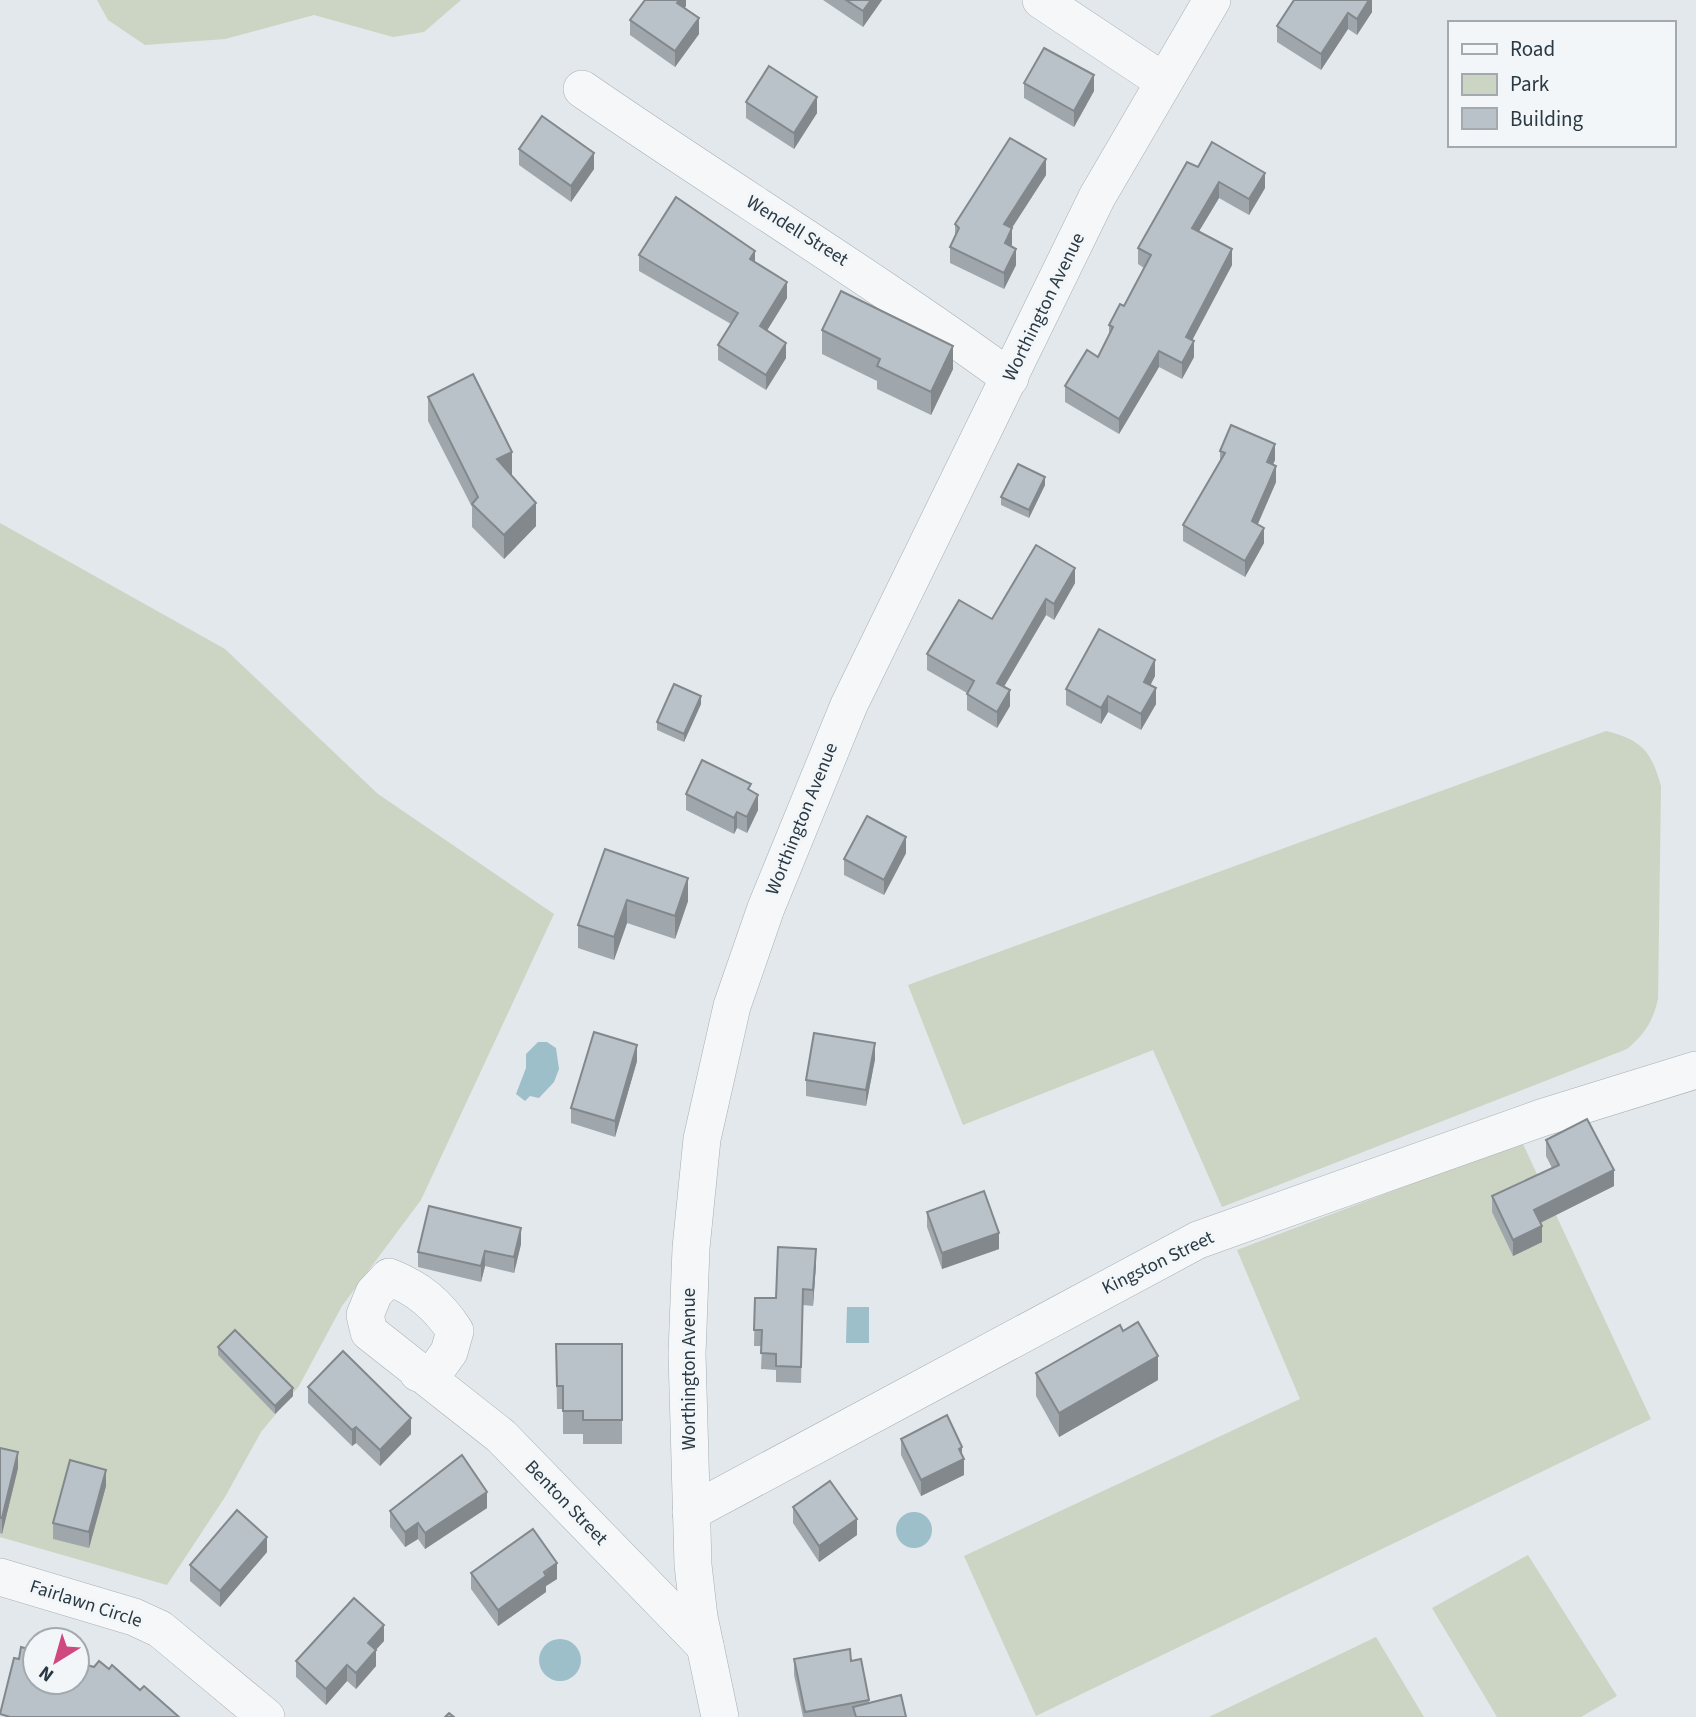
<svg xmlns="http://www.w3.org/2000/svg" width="1696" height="1717" font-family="'Source Sans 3',sans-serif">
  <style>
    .green { fill: #ccd4c3 }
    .water { fill: #9dbfca }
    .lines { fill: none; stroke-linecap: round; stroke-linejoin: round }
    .minor-casing { stroke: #a7b0b5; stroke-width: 38 }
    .minor { stroke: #f5f7f9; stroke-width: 37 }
    .wall { fill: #9fa7ac }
    .shaded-wall { fill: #82888c }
    .building { fill: #b9c2c8; stroke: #82888c; stroke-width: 2 }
    .labels { text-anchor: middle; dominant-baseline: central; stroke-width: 6; stroke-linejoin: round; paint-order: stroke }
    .street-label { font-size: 19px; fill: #2a3943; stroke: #f2f6f8 }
  </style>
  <rect width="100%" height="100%" fill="#e2e8eb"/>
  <g class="green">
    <polygon points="97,0 461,0 424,32 393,37 314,15 225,39 145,45 108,20"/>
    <polygon points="0,523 225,649 378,794 554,914 421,1200 342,1306 299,1386 261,1432 225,1497 167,1585 0,1537"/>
    <path d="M1606 731C1642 740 1651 751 1661 786L1658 999C1653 1021 1645 1034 1627 1049L1222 1207 1153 1050 963 1125 908 985Z"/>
    <polygon points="1522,1142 1651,1419 1036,1716 964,1556 1300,1399 1237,1250"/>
    <polygon points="1528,1555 1617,1696 1581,1717 1497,1717 1432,1608"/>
    <polygon points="1376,1637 1424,1717 1209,1717"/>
  </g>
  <g class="water">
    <polygon points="538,1042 547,1042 556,1048 559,1069 554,1082 539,1098 530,1096 525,1101 516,1094 526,1068 526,1054"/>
    <polygon points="847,1307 869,1307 869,1343 846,1343"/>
    <circle cx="914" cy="1530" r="18"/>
    <circle cx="560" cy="1660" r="21"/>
  </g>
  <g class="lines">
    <g class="minor-casing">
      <g id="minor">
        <polyline points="1041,0 1163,81"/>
        <path d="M582 89C724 187 870 276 1010 378"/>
        <path d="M418 1373 436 1370 449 1352 455 1331C438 1305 418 1288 389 1277L374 1293 365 1315 369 1332 501 1436 705 1646"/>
        <polyline points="691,1512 1198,1240 1541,1118 1696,1070"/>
        <polyline points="0,1577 134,1617 160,1629 266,1717"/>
        <polyline points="720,1717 699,1617 693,1565 687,1354 691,1248 702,1139 732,1006 766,908 849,705 1097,197 1212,0"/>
      </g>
    </g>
    <use href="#minor" class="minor"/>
  </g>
  <g class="wall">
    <polygon points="686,0 686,6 684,8 699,34 675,67 630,35 630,20"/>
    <polygon points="823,0 882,0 863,27"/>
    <polygon points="1372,0 1372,12 1357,35 1348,29 1321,70 1277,42 1277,26"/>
    <polygon points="1024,83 1094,91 1074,127 1024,98"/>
    <polygon points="746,102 817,113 794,149 746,118"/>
    <polygon points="519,149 594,169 571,202 519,165"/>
    <polygon points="1198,167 1265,188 1249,215 1219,198 1199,231 1232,265 1192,340 1194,357 1182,379 1159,367 1119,434 1065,402 1065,386 1098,357 1109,335 1109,325 1124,306 1144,268 1138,264 1138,248"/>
    <polygon points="1046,175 1012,228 1012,244 1011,247 1016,265 1004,289 950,263 950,247 955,237 955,224"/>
    <polygon points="639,255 755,262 787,298 767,330 786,358 766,390 718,360 718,345 731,324 639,271"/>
    <polygon points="822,330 953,369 931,415 877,389 877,381 822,354"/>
    <polygon points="428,397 512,475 511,475 536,526 504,559 472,527 472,507 428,421"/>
    <polygon points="1220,451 1275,460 1273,464 1276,482 1258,524 1264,543 1245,577 1183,541 1183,525 1220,462"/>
    <polygon points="1045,485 1029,518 1001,505 1001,497"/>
    <polygon points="1075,583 1054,620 1046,615 1004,687 1010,706 997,728 967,710 967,693 927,670 927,654 992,619"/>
    <polygon points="1155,676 1150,685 1156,704 1141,730 1108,712 1101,724 1066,705 1066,689"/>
    <polygon points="701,704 684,742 657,730 657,722"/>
    <polygon points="686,794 758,810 747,833 737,828 734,834 686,810"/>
    <polygon points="605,849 688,901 675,939 627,923 614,960 578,948 578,925"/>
    <polygon points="906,853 884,895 844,875 844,859"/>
    <polygon points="875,1059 866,1106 806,1096 806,1080"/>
    <polygon points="637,1061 615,1137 571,1123 571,1108"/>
    <polygon points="1546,1140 1614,1186 1540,1223 1542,1242 1513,1256 1492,1212 1492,1196 1552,1168 1546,1156"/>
    <polygon points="927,1212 999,1249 942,1269 927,1227"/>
    <polygon points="521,1244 514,1273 485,1266 481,1282 418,1267 418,1252"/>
    <polygon points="816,1264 813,1306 803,1305 801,1383 776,1382 776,1370 761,1369 762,1346 754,1346 755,1298 776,1298"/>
    <polygon points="556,1344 622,1344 622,1444 583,1444 583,1434 563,1434 563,1409 557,1409"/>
    <polygon points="218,1347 293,1396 275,1414 218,1355"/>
    <polygon points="1036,1373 1158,1380 1059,1437 1036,1396"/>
    <polygon points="308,1387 411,1434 380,1466 356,1443 352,1446 308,1403"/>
    <polygon points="901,1439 962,1455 964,1475 921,1496 901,1455"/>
    <polygon points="0,1448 18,1468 2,1534 0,1533"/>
    <polygon points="106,1486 89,1548 53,1539 53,1523"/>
    <polygon points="793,1507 857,1535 819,1562 793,1523"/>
    <polygon points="487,1508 425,1549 418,1539 405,1547 390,1527 390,1511"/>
    <polygon points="267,1552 220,1607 190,1581 190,1565"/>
    <polygon points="471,1573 557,1579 546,1586 546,1592 498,1626 471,1589"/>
    <polygon points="384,1641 376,1650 376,1666 356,1689 347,1681 326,1705 296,1677 296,1661"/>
    <polygon points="794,1659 851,1661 869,1700 869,1703 906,1717 803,1717 794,1675"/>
  </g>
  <g class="shaded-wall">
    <polygon points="679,0 686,0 686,6 677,19 677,3"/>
    <polygon points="871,0 882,0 863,27 863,11"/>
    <polygon points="1369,0 1372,0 1372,12 1357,35 1357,19"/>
    <polygon points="1348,13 1348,29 1321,70 1321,54"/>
    <polygon points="699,18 699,34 675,67 675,51"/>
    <polygon points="1094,75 1094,91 1074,127 1074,111"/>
    <polygon points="817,97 817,113 794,149 794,133"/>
    <polygon points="594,153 594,169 571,202 571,186"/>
    <polygon points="1046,159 1046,175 1004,240 1004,224"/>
    <polygon points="1265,173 1265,188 1249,215 1249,199"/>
    <polygon points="1219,182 1219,198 1192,243 1192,228"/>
    <polygon points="1012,228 1012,244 1005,259 1005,243"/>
    <polygon points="1016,249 1016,265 1004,289 1004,273"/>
    <polygon points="1232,249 1232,265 1186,352 1186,337"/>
    <polygon points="755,251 755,267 750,259"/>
    <polygon points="787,282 787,298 760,342 760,326"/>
    <polygon points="1194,341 1194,357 1182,379 1182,363"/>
    <polygon points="786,343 786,358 766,390 766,375"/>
    <polygon points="953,346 953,369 931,415 931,392"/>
    <polygon points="1159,351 1159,367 1119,434 1119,419"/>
    <polygon points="1275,444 1275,460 1267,478 1267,462"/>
    <polygon points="512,452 512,475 497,483 497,459"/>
    <polygon points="1276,466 1276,482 1252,537 1252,521"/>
    <polygon points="1045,477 1045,485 1029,518 1029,510"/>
    <polygon points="536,503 536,526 504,559 504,535"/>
    <polygon points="1264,528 1264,543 1245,577 1245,561"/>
    <polygon points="1075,568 1075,583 1054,620 1054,604"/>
    <polygon points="1046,599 1046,615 997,698 997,683"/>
    <polygon points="1155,660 1155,676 1144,698 1144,682"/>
    <polygon points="1156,688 1156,704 1141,730 1141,714"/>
    <polygon points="1010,690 1010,706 997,728 997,712"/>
    <polygon points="701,696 701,704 684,742 684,734"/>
    <polygon points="1108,696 1108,712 1101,724 1101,708"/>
    <polygon points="758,795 758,810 747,833 747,817"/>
    <polygon points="737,812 737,828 734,834 734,818"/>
    <polygon points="906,837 906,853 884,895 884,880"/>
    <polygon points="688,878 688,901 675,939 675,916"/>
    <polygon points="627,900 627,923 614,960 614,937"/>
    <polygon points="875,1043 875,1059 866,1106 866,1090"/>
    <polygon points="637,1045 637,1061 615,1137 615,1121"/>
    <polygon points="1614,1170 1614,1186 1534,1226 1534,1210"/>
    <polygon points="1542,1226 1542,1242 1513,1256 1513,1240"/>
    <polygon points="521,1228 521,1244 514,1273 514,1257"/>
    <polygon points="999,1233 999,1249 942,1269 942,1253"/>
    <polygon points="816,1249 816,1264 813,1306 813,1290"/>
    <polygon points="485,1251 485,1266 481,1282 481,1266"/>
    <polygon points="1158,1356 1158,1380 1059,1437 1059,1413"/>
    <polygon points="293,1388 293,1396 275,1414 275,1406"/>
    <polygon points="411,1418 411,1434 380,1466 380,1450"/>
    <polygon points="356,1427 356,1443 352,1446 352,1430"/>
    <polygon points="962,1447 962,1460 964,1459 964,1475 921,1496 921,1480"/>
    <polygon points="18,1452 18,1468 2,1534 2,1518"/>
    <polygon points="106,1470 106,1486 89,1548 89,1532"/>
    <polygon points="487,1492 487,1508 425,1549 425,1533"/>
    <polygon points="857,1519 857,1535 819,1562 819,1546"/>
    <polygon points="418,1523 418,1539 405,1547 405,1532"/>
    <polygon points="267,1537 267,1552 220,1607 220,1591"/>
    <polygon points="557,1563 557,1579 546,1586 546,1592 498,1626 498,1610"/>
    <polygon points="384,1625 384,1641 368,1658 368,1643"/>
    <polygon points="376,1650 376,1666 356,1689 356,1673"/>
    <polygon points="347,1665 347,1681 326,1705 326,1689"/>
  </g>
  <g class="building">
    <polygon points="645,0 679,0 677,3 699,18 675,51 630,20"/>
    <polygon points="846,0 871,0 863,11"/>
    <polygon points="1294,0 1369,0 1357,19 1348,13 1321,54 1277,26"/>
    <polygon points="1044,48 1094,75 1074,111 1024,83"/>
    <polygon points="769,66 817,97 794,133 746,102"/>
    <polygon points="542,116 594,153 571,186 519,149"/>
    <polygon points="1010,138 1046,159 1004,224 1012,228 1005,243 1016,249 1004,273 950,247 959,228 955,224"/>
    <polygon points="1212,142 1265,173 1249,199 1219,182 1192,228 1232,249 1186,337 1194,341 1182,363 1159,351 1119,419 1065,386 1087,350 1098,357 1113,327 1109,325 1120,304 1124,306 1151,255 1138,248 1187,162 1198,167"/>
    <polygon points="676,197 755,251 750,259 787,282 760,326 786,343 766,375 718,345 738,313 639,255"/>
    <polygon points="841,291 953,346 931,392 877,366 880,359 822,330"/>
    <polygon points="473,374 512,452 497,459 536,503 504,535 472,504 478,497 428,397"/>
    <polygon points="1231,425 1275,444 1267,462 1276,466 1252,521 1264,528 1245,561 1183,525 1225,453 1220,451"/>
    <polygon points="1018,464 1045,477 1029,510 1001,497"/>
    <polygon points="1036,545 1075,568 1054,604 1046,599 997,683 1010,690 997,712 967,694 974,681 927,654 959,600 992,619"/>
    <polygon points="1099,629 1155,660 1144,682 1156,688 1141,714 1108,696 1101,708 1066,689"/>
    <polygon points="674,684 701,696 684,734 657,722"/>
    <polygon points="702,760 751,784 748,789 758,795 747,817 737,812 734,818 686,794"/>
    <polygon points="867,816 906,837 884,880 844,859"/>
    <polygon points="605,849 688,878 675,916 627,900 614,937 578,925"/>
    <polygon points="594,1032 637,1045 615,1121 571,1108"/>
    <polygon points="814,1033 875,1043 866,1090 806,1080"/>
    <polygon points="1587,1119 1614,1170 1534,1210 1542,1226 1513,1240 1492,1196 1559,1165 1546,1140"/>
    <polygon points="984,1191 999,1233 942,1253 927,1212"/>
    <polygon points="429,1206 521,1228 514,1257 485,1251 481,1266 418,1252"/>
    <polygon points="778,1247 816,1249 813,1290 803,1289 801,1367 776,1366 776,1354 761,1353 762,1330 754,1330 755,1298 776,1298"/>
    <polygon points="1138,1322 1158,1356 1059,1413 1036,1373 1120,1325 1123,1331"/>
    <polygon points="235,1330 293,1388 275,1406 218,1347"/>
    <polygon points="556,1344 622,1344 622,1420 583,1420 583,1411 563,1411 563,1386 557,1386"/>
    <polygon points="343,1351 411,1418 380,1450 356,1427 352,1430 308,1387"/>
    <polygon points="947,1415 962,1447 959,1449 964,1459 921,1480 901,1439"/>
    <polygon points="0,1448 18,1452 2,1518 0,1518"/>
    <polygon points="462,1455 487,1492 425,1533 418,1523 405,1532 390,1511"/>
    <polygon points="70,1460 106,1470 89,1532 53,1523"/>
    <polygon points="830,1481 857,1519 819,1546 793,1507"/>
    <polygon points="237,1510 267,1537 220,1591 190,1565"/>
    <polygon points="533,1529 557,1563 544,1572 546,1576 498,1610 471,1573"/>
    <polygon points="354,1598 384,1625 368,1643 376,1650 356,1673 347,1665 326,1689 296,1661"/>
    <polygon points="21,1647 35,1651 35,1682 77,1682 77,1662 94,1667 99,1661 109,1669 112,1665 140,1690 144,1686 179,1717 10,1717 0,1714 14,1658 19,1659"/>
    <polygon points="850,1649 851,1661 861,1659 869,1700 805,1712 794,1659"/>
    <polygon points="901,1695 906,1717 856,1717 853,1707"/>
    <polygon points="449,1713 454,1717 445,1717"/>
  </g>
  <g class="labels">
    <g class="street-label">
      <text transform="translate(797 231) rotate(32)">Wendell Street</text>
      <text transform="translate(1044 307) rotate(-64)">Worthington Avenue</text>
      <text transform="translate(802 819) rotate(-68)">Worthington Avenue</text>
      <text transform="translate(1158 1263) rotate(-26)">Kingston Street</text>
      <text transform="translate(689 1369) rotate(-90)">Worthington Avenue</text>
      <text transform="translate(566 1503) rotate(46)">Benton Street</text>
      <text transform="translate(86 1604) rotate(18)">Fairlawn Circle</text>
    </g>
  </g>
  <rect x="1448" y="21" width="228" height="126" fill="#f2f6f8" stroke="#a2aab0" stroke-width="2"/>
  <rect x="1462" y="44" width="35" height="10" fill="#f5f7f9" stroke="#a2aab0" stroke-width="2"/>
  <text x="1510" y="56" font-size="21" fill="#2a3943">Road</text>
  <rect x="1462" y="74" width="35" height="21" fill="#ccd4c3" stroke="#a2aab0" stroke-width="2"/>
  <text x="1510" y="91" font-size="21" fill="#2a3943">Park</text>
  <rect x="1462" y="108" width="35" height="21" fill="#b9c2c8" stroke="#a2aab0" stroke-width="2"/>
  <text x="1510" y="126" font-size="21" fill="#2a3943">Building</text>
  <g transform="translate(56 1661) rotate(217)"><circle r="33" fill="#f2f6f8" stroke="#a2aab0" stroke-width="2"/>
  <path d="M0-5L12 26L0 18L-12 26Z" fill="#cf487f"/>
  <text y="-10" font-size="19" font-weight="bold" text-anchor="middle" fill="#2a3943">N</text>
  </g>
</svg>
